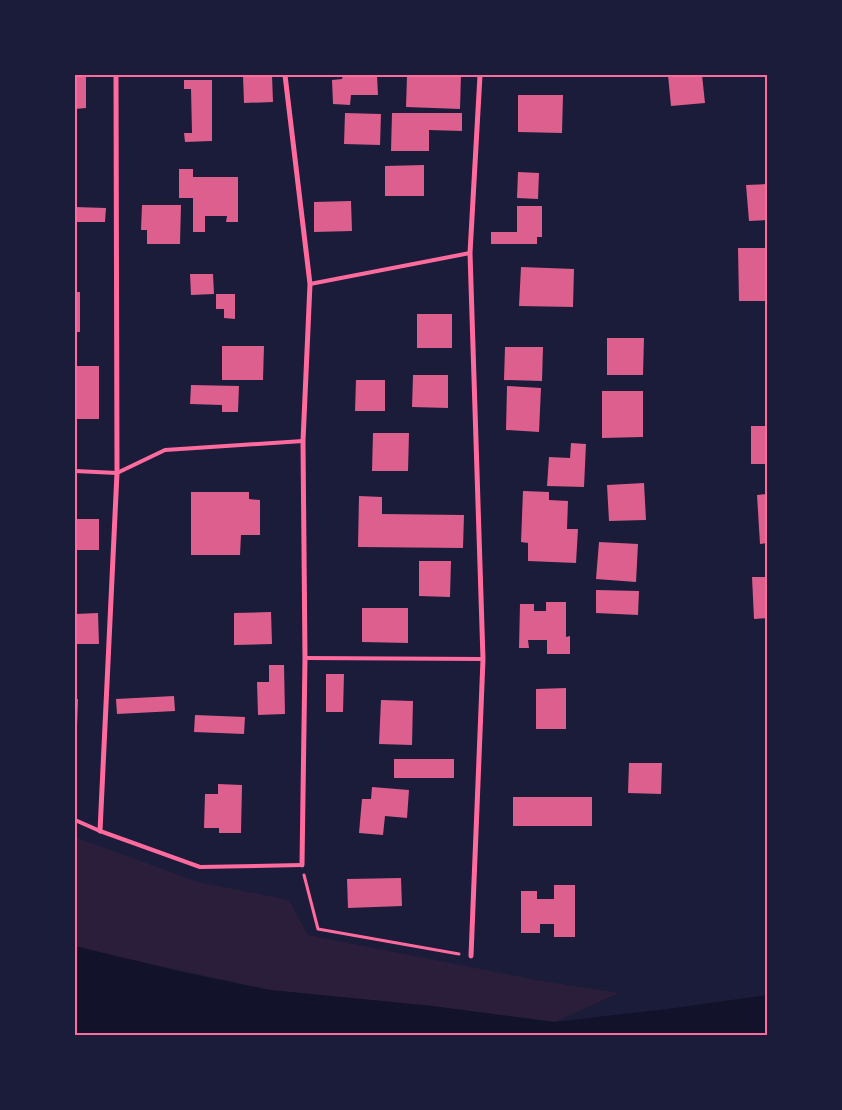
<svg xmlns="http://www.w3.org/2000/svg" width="842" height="1110" font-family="'PT Sans',sans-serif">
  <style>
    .green { fill: #2a1e3b }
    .water { fill: #12122b }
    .building { fill: #dd5f8e }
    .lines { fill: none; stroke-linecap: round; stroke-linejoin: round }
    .path { stroke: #ff6b9d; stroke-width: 3 }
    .service { stroke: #ff6b9d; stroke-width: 4 }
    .minor { stroke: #ff6b9d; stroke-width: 5 }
    .neatline { fill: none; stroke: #ff6b9d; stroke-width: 2 }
  </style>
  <rect width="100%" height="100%" fill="#1b1b3a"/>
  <polygon class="green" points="75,837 198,882 289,900 308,935 542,981 619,993 555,1022 432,1006 270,990 82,949 75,946"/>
  <polygon class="water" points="75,946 182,972 270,990 432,1006 555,1022 675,1008 767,995 767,1035 75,1035"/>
  <g class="building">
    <polygon points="75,75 86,75 86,108 75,109"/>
    <polygon points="243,75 272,75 273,102 244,103"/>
    <polygon points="343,75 377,75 378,95 351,95 350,105 333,104 332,80 342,79"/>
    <polygon points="407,75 461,75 460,109 406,107"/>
    <polygon points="668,75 702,75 705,103 671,106"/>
    <polygon points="184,80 212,80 212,141 185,142 184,133 192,133 191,89 184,89"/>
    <polygon points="518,95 563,95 562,133 518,132"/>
    <polygon points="345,113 381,114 380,145 344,144"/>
    <polygon points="392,113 462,113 462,131 429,130 429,151 391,151"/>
    <polygon points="424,165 424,196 385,196 385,166"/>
    <polygon points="179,169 193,169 193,177 238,177 238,222 226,222 227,216 205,216 205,232 193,232 193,198 179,198"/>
    <polygon points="518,172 539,173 538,199 517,198"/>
    <polygon points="767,184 767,220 749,221 746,185"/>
    <polygon points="351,201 352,231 314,232 314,202"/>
    <polygon points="142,205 181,205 180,244 147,244 147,230 141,230"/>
    <polygon points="517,206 542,206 542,237 537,237 537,244 491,244 491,232 517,232"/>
    <polygon points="75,207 106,208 105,222 75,222"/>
    <polygon points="738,248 767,248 767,301 739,301"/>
    <polygon points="521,267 574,269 573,307 519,306"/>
    <polygon points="190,274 213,274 214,294 191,295"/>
    <rect x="75" y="292" width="5" height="40"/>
    <polygon points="216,294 235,294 235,319 224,318 224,309 216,309"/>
    <rect x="417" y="314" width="35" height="34"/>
    <polygon points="607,338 644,338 643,375 607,375"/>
    <polygon points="222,346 264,346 263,380 222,380"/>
    <polygon points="505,347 543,347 542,381 504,380"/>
    <rect x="75" y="366" width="24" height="53"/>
    <polygon points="413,375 448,375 448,408 412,407"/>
    <polygon points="356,380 385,380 385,411 355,411"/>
    <polygon points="191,385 239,386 238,412 222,412 222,405 190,404"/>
    <polygon points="507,386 541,388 539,432 506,430"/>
    <polygon points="602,391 643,391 643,437 602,438"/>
    <rect x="751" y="426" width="16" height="38"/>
    <polygon points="373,433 409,433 408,471 372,471"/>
    <polygon points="571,443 586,444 584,487 547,486 549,457 570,458"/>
    <polygon points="644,483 646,520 609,521 607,485"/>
    <polygon points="523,491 549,492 549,500 568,501 567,529 578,529 576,563 528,561 528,543 521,542"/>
    <polygon points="191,492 249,492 249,499 260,500 260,535 241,535 240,555 191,555"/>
    <polygon points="767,494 767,543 760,544 757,495"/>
    <polygon points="359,496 382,497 382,514 464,515 463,548 358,547"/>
    <rect x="75" y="519" width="24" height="31"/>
    <polygon points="599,542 638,544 636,582 596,579"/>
    <polygon points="419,561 451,561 450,597 419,596"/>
    <polygon points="752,577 767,577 767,618 754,619"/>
    <polygon points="596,590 639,591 638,615 596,613"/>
    <polygon points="546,602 566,602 566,637 570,636 570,654 547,654 547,640 528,640 529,648 519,648 520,604 534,604 534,611 546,611"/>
    <polygon points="362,608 408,608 408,643 362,642"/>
    <polygon points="271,612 272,644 234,645 234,613"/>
    <polygon points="98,613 99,644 75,644 75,614"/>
    <polygon points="269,665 284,665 285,714 258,715 257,682 269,682"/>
    <polygon points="326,674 344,674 343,712 326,712"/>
    <polygon points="566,688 566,729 536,729 536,689"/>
    <polygon points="174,696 175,711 117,714 116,699"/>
    <polygon points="75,699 78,699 77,728 75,728"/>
    <polygon points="381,700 413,701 412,745 379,744"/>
    <polygon points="195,715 245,717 244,734 194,732"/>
    <rect x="394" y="759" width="60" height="19"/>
    <polygon points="629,763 662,763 661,794 628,793"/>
    <polygon points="218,784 242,785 241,833 219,833 219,828 204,828 205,794 218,794"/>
    <polygon points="372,787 409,790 407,818 385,816 383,835 359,833 362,799 371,799"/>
    <rect x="513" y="797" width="79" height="29"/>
    <polygon points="401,878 402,906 348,908 347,879"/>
    <polygon points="554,885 575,885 575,937 554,937 554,924 540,924 540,933 521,933 521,891 537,891 537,899 554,899"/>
  </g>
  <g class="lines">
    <polyline class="path" points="304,875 318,929 459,954"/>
    <g class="service">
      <polyline points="310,284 470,253"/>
      <polyline points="75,471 117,473 165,450 303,441"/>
      <polyline points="305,658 483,659"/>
      <polyline points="75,820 100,831 200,867 302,865"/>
    </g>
    <g class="minor">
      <polyline points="285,75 310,284 303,441 305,658 302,865"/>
      <polyline points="100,831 117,473 116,75"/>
      <polyline points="471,956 483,659 470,253 480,75"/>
    </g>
  </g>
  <rect width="842" height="1110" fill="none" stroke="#1b1b3a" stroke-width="152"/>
  <rect x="76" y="76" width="690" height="958" class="neatline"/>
</svg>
